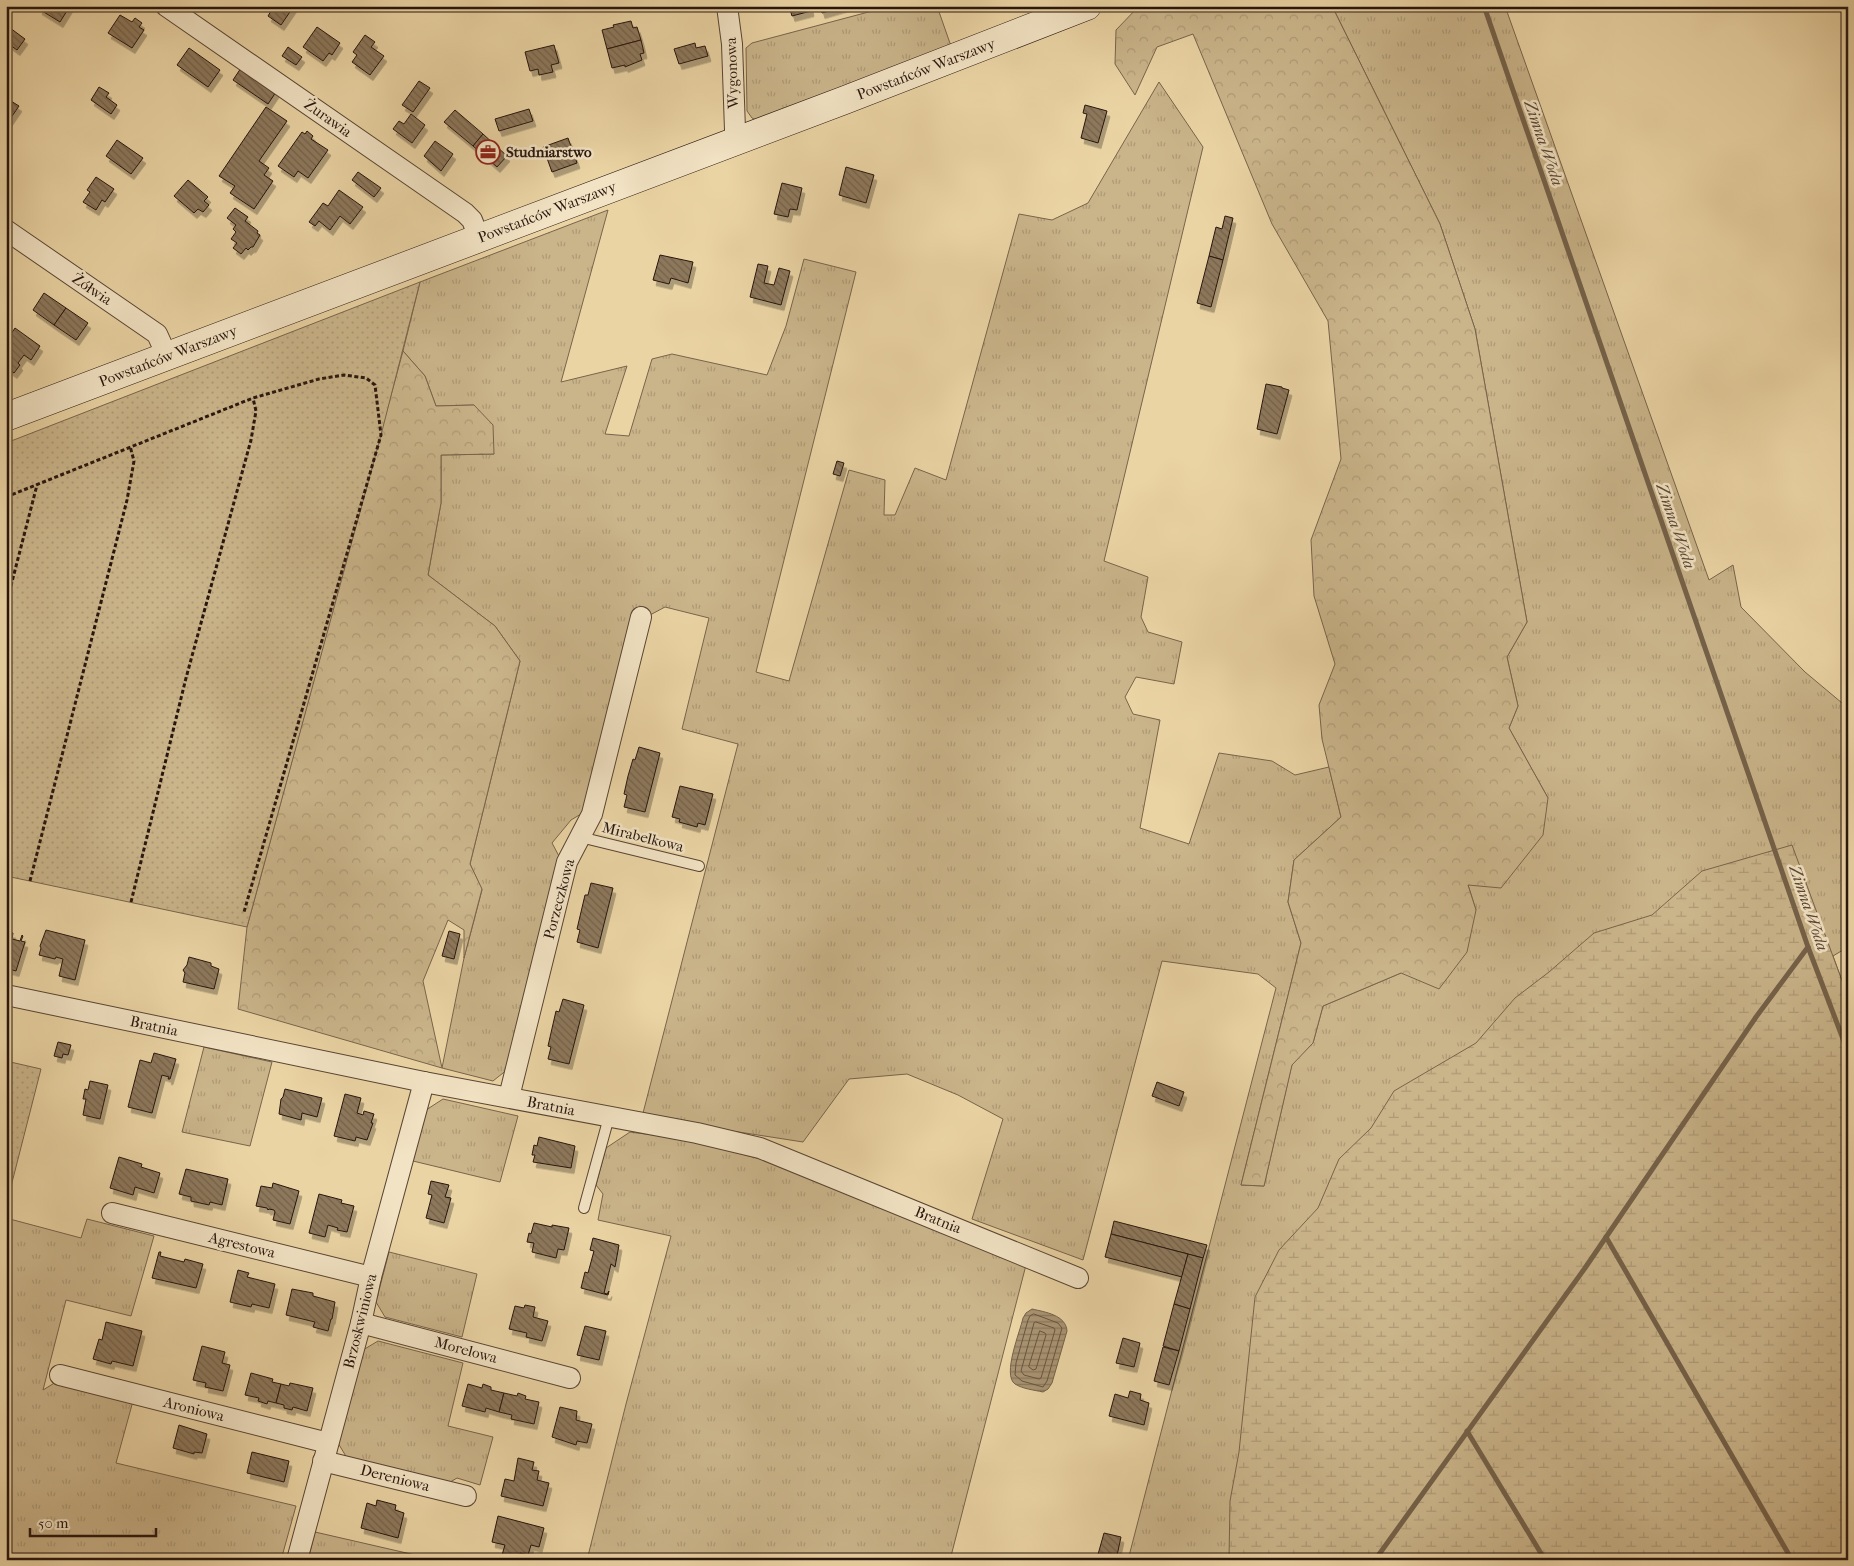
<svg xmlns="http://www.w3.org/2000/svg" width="1854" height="1566" font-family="'IM FELL French Canon',serif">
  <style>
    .grass { fill: url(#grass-tufts); stroke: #78644c }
    .forest { fill: url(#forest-crowns); stroke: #78644c }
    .wetland { fill: url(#wetland-marsh); stroke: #78644c }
    .garden { fill: url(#garden-dots); stroke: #78644c }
    .water { fill: url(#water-rules); stroke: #746149 }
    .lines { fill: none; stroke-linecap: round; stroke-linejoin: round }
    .shore { stroke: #685440; stroke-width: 1 }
    .stream { stroke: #746149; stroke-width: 5 }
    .building { fill: url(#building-back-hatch); stroke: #27150e; filter: url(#shadow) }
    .lane-casing { stroke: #584534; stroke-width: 12 }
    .street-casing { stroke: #584534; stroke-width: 22 }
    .secondary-casing { stroke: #27150e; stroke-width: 29 }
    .path { stroke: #27150e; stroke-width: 3; stroke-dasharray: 4 2.5; stroke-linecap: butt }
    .lane { stroke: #f2e3c4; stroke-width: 10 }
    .street { stroke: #f2e3c4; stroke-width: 20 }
    .secondary { stroke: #f2e3c4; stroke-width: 28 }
    .labels { text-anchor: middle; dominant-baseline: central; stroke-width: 5; stroke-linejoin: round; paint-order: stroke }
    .street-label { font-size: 15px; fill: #27150e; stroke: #f2e3c4 }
    .poi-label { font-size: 15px; font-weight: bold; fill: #27150e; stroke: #f2e3c4; text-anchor: start }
    .water-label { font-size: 16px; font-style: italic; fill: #5b4736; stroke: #f2e3c4 }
  </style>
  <defs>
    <pattern id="grass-tufts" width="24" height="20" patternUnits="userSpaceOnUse" patternTransform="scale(1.25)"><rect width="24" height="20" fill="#cab48a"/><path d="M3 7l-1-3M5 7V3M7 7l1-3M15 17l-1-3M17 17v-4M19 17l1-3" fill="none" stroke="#ae9a76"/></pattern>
    <pattern id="forest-crowns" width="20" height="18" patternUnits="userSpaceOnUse" patternTransform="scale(1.25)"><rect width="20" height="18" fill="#cab48a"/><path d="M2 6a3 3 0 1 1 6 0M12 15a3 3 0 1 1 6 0" fill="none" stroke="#ae9a76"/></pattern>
    <pattern id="wetland-marsh" width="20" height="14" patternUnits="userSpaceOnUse" patternTransform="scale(1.25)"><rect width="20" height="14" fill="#cab48a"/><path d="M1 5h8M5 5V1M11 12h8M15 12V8" fill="none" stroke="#ae9a76"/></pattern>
    <pattern id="garden-dots" width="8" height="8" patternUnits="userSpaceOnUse" patternTransform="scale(1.25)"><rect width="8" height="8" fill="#cab48a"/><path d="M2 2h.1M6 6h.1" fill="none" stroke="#ae9a76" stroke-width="1.8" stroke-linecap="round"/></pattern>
    <pattern id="water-rules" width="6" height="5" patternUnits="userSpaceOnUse" patternTransform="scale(1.25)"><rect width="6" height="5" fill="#a89371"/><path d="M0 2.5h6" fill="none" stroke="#89775b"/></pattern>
    <pattern id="building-back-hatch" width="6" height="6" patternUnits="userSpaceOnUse" patternTransform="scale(1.25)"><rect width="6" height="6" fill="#8d785c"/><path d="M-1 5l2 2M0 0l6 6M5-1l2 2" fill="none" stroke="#73614a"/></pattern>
    <filter id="shadow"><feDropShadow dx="3" dy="5.5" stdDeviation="0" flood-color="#0004"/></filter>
  </defs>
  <rect width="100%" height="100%" fill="#ebd4a4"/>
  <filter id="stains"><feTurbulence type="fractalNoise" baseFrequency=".004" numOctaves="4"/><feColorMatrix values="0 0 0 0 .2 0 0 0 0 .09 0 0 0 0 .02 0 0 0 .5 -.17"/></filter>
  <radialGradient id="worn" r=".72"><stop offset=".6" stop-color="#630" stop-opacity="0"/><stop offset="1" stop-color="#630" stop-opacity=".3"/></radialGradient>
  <g class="grass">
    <polygon points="891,6 937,6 952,49 758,121 752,118 747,111 746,48 752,43"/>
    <polygon points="1332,6 1505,6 1709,580 1733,565 1741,607 1805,672 1848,708 1848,947 1833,956 1848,997 1848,1560 1128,1560 1276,988 1258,974 1162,961 1083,1260 972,1219 1003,1119 958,1095 907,1074 849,1079 803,1142 642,1117 738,744 682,729 709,618 665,607 650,615 586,811 571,820 552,843 560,858 508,1069 493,1081 442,1068 464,958 482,890 470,864 520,661 495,626 428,575 441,503 441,455 494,454 474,405 436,406 425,376 403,351 420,282 608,210 561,382 627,366 605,434 629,436 652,359 672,354 767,375 786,326 804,259 856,272 756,672 789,681 849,470 885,480 884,515 895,515 915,468 946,480 1019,214 1052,220 1088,203 1159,82 1203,147 1104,561 1148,577 1141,617 1148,632 1182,642 1174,684 1136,677 1125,697 1133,714 1160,720 1140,828 1189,844 1219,753 1272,761 1295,775 1329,767 1341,817 1294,860 1288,902 1301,943 1241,1185 1264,1186 1292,1064 1313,1043 1323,1006 1401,973 1476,910 1468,885 1548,798 1509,728 1518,706 1507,657 1527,622 1475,329 1440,224"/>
    <polygon points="204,1047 272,1062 250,1146 182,1132"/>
    <polygon points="443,1099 518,1116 500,1182 413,1161 426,1110"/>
    <polygon points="630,1132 685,1139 764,1160 1026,1265 950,1560 587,1560 626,1404 671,1236 598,1220 603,1194 596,1185 606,1148"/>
    <polygon points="6,1218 81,1238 87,1219 154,1236 131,1316 66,1300 43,1390 56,1382 133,1401 116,1463 296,1506 281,1560 25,1560 6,1556"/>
    <polygon points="389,1252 477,1274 462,1337 385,1317 376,1302"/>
    <polygon points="378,1341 463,1363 448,1426 493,1437 480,1485 457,1478 447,1484 347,1458 338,1443 363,1350"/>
    <polygon points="315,1532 437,1560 308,1560"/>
  </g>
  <g class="forest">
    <polygon points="1139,6 1332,6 1440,224 1475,329 1527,622 1507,657 1518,706 1509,728 1548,798 1543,835 1501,888 1468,885 1476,910 1467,952 1439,989 1401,973 1323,1006 1313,1043 1292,1065 1264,1186 1241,1185 1301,943 1288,902 1294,860 1341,817 1322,739 1319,705 1335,664 1314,596 1311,540 1341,459 1328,321 1272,224 1193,34 1157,47 1135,95 1115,64 1116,30"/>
    <polygon points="403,351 425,376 436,406 474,405 493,425 494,454 441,455 441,503 428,575 495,626 520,661 470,864 482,889 464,958 464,930 448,920 423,981 442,1068 238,1009 247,927"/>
  </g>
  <polygon class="wetland" points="1792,845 1848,997 1848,1560 1229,1560 1230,1501 1239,1452 1255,1297 1279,1250 1318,1208 1339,1159 1371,1128 1394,1091 1476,1043 1515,998 1549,972 1594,933 1652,915 1702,871"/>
  <g class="garden">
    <polygon points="420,282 381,435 247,927 6,876 6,443"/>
    <polygon points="6,1061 41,1069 6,1206"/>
  </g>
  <path class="water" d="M1032 1309C1045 1312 1066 1315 1067 1331L1052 1383 1048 1389 1043 1392C1034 1390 1023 1389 1015 1384 1002 1375 1020 1332 1023 1318L1026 1313Z"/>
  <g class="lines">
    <g class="shore">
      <polygon points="1034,1314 1058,1323 1062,1328 1047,1381 1043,1387 1022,1381 1015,1375 1016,1363 1028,1320 1030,1316"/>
      <polygon points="1036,1322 1054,1328 1055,1330 1041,1378 1039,1379 1024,1375 1021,1371 1034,1323"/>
      <polygon points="1040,1331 1045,1333 1046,1335 1036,1369 1033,1370 1029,1367"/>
    </g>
    <g class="stream">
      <polyline points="1484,6 1808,947 1848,1052"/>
      <polyline points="1606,1237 1792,1560"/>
      <polyline points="1467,1431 1545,1560"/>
      <polyline points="1375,1560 1585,1268 1756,1017 1808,947"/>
    </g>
  </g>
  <g class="building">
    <polygon points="40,6 70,6 60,22 39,9"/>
    <polygon points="274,6 294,6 281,25 268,16"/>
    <polygon points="789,6 810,6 811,11 792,16"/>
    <polygon points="820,6 846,6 822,13"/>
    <polygon points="120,15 132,22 135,18 142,23 139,27 144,30 132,48 108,33"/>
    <polygon points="631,21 633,28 637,27 641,40 607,49 602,30 614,27 613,25"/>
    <polygon points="6,25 25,39 17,50 6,42"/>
    <polygon points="317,27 340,43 332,55 329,53 323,61 303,47"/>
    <polygon points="365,35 375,42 371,47 384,56 370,75 352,62 357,55 353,52"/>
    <polygon points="641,40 644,53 640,54 642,60 625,67 625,65 612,68 607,49"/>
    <polygon points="695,43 696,48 705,46 708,56 679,64 674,49"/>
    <polygon points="554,45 559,63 551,65 553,72 539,75 538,69 530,71 525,52"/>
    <polygon points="288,47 302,57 296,65 282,56"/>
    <polygon points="189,48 220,70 208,87 177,65"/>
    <polygon points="241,68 276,92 268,104 233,80"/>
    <polygon points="419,81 430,88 413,112 402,105"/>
    <polygon points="99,87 109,93 106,97 117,105 111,114 91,100"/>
    <polygon points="6,98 19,106 6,125"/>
    <polygon points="1085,105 1107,111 1098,143 1081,138 1087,114 1083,113"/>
    <polygon points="266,107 287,121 259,161 269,168 264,175 273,181 254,209 230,193 235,186 219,176"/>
    <polygon points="529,109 533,121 499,131 495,119"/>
    <polygon points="455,110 483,134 473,146 444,122"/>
    <polygon points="411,114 425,125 412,143 393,129 399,121 404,124"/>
    <polygon points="307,131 313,136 311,139 328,150 308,178 298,171 294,177 278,166 302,132 305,134"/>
    <polygon points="483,134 507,156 497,167 473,146"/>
    <polygon points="568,138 577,163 552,172 543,147"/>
    <polygon points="117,140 143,158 131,174 106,156"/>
    <polygon points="435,141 453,154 441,171 424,156"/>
    <polygon points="846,167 874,175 866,203 839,195"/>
    <polygon points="358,172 381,188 374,197 352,180"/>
    <polygon points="96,177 114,189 105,202 102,200 96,210 83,202 90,192 87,190"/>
    <polygon points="188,180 208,197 204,201 209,205 203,212 198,209 194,213 174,196"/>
    <polygon points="782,183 802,188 797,210 790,209 788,217 774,214"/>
    <polygon points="339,190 363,207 350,224 340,216 330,230 319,221 315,226 309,222 323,203 328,206"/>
    <polygon points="235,208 248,217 245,221 258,231 257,233 260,235 253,247 251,247 248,250 246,248 241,254 233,248 237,243 231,239 236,232 233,229 236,225 227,218"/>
    <polygon points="1225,216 1233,218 1223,260 1209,256 1216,227 1222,229"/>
    <polygon points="660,255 693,262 688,283 671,278 669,284 653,280"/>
    <polygon points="1209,256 1223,260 1211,307 1197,303"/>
    <polygon points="758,264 768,266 764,283 774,285 779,268 790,271 781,305 750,297"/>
    <polygon points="44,293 66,308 54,325 33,310"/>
    <polygon points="66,308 88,323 76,340 54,325"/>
    <polygon points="15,328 40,346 31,360 24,355 18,363 20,365 14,373 7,368 6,369 6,332 11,334"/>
    <polygon points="1266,384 1282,387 1282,388 1289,390 1277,434 1257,429"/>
    <polygon points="837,461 844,463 840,476 833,474"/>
    <polygon points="639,747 660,753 645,812 624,807 627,795 624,794 628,776 633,759 635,760"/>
    <polygon points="680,786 713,794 705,825 698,823 697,827 679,822 680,819 672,817"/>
    <polygon points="591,883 613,888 598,948 577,942 580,930 577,929 585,895 588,895"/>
    <polygon points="46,930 85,940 75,980 59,976 63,959 56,957 55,959 39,955 41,948 40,946"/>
    <polygon points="6,931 13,933 12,939 20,941 22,935 23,936 21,941 25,942 16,971 6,968"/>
    <polygon points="449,931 460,934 454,959 442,956"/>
    <polygon points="189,957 211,963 211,966 219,969 214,989 183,982 185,973 183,970 187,965"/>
    <polygon points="563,999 584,1005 569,1064 548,1059 551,1047 548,1046 556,1011 559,1012"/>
    <polygon points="58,1042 71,1045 68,1055 63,1054 62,1058 54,1056"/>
    <polygon points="154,1053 176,1059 170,1079 168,1079 169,1077 162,1075 152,1113 128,1107 140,1060 151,1063"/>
    <polygon points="90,1081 108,1085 100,1119 83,1115 86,1099 83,1099 85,1089 88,1090"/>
    <polygon points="1157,1082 1184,1092 1179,1106 1152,1096"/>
    <polygon points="285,1089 322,1098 317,1117 302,1113 301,1120 279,1114 281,1099 283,1097"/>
    <polygon points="345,1094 361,1098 357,1113 363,1115 364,1111 374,1114 371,1123 373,1123 367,1140 356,1137 355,1141 334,1136"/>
    <polygon points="539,1137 575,1146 571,1168 533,1162 535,1155 532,1155 534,1145 537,1146"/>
    <polygon points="119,1157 142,1164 141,1167 160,1173 154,1193 135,1187 133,1195 110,1188"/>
    <polygon points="186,1169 228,1179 222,1205 210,1202 209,1205 191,1201 191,1197 179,1194"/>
    <polygon points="431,1181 449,1185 445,1197 451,1198 444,1223 426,1218 432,1195 428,1194"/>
    <polygon points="273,1183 299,1191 290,1224 273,1220 275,1212 274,1210 269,1209 268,1210 267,1208 256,1206 261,1186 272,1188"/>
    <polygon points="319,1194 342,1200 341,1203 354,1206 347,1232 337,1230 338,1228 328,1225 325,1237 309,1233"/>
    <polygon points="1114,1221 1207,1245 1203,1258 1111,1234"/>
    <polygon points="534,1223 552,1227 552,1225 569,1228 564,1250 558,1249 556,1258 532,1252 534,1243 527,1242 529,1233 531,1234"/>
    <polygon points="1111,1234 1188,1254 1182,1277 1105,1257"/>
    <polygon points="593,1238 619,1245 615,1267 611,1264 604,1293 607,1294 609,1291 608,1295 581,1288 585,1272 588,1273 594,1251 590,1250"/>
    <polygon points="159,1252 161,1252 160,1256 184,1262 185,1259 203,1264 196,1288 152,1278"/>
    <polygon points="1188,1254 1203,1258 1190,1309 1174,1304"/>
    <polygon points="238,1270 249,1273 247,1277 275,1284 269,1308 252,1304 251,1307 230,1302"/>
    <polygon points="292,1289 313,1293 313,1296 335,1302 332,1319 331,1319 328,1331 313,1327 315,1322 286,1315"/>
    <polygon points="1174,1304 1190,1309 1179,1351 1163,1346"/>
    <polygon points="525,1305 535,1307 533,1317 548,1321 542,1341 526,1337 527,1333 509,1329 515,1306 524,1308"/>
    <polygon points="106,1322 142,1331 133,1366 112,1361 111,1364 93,1359 99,1339 102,1340"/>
    <polygon points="585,1326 606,1331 599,1360 577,1355"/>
    <polygon points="1123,1338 1140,1343 1134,1367 1116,1363"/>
    <polygon points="202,1346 225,1352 222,1363 230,1365 223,1391 205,1387 206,1383 193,1380"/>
    <polygon points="1163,1347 1179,1351 1169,1385 1154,1381"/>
    <polygon points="251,1373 273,1379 272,1382 281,1384 276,1403 268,1401 267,1404 258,1401 259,1398 245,1395"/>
    <polygon points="290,1383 313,1388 307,1411 293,1407 292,1410 284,1408 284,1405 276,1403 281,1384 289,1386"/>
    <polygon points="468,1384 482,1388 483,1384 491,1387 491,1390 504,1393 499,1412 486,1408 485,1412 462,1406"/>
    <polygon points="1130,1391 1141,1394 1140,1400 1149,1403 1144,1425 1109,1416 1115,1394 1128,1398"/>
    <polygon points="504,1393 517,1396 518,1393 526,1396 525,1399 539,1402 534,1424 511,1419 512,1415 499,1412"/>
    <polygon points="560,1407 577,1411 576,1420 592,1424 587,1443 577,1441 576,1445 552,1437"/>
    <polygon points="179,1425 207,1434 202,1453 194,1452 194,1454 173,1448"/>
    <polygon points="252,1452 289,1461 284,1482 247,1473"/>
    <polygon points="518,1458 534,1462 532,1470 539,1471 537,1480 549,1483 543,1506 501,1496 505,1479 514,1481"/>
    <polygon points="377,1500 396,1505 395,1510 404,1513 398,1538 361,1528 367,1503 376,1506"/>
    <polygon points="498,1516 544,1528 539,1547 531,1545 528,1555 520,1553 519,1559 502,1555 505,1545 492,1542"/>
    <polygon points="1104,1533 1121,1537 1116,1560 1097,1558"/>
  </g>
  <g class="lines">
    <g class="lane-casing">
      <g id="lane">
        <polyline points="580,837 699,866"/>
        <polyline points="584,1208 609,1117"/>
      </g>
    </g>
    <g class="street-casing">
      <g id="street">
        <polyline points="166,6 465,213 472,220 479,238"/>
        <polyline points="727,6 732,44 735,130 737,140"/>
        <polyline points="6,230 157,334 167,356"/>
        <polyline points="6,995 424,1082 697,1133 760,1148 1078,1278"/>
        <polyline points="509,1097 567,862 592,814 641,617"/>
        <polyline points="112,1213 371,1277"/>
        <polyline points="361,1323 570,1378"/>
        <polyline points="60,1375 328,1443"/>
        <polyline points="323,1461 466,1496"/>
        <polyline points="297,1560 361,1323 371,1277 424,1082"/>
      </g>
    </g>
    <g class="secondary-casing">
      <polyline id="secondary" points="6,417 845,100 1087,6"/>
    </g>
    <g class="path">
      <polyline points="6,497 253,398 319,379 344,375 366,378 375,385 381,435 244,912"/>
      <polyline points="6,605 37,485"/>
      <polyline points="30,881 127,500 134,461 130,446"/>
      <polyline points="131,902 186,678 251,440 256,411 253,398"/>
    </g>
    <use href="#lane" class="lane"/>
    <use href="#street" class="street"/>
    <use href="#secondary" class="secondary"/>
  </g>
  <defs>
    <g id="office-ring" transform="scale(1.25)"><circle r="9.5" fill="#f2e3c4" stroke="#8f2418" stroke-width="1.5"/><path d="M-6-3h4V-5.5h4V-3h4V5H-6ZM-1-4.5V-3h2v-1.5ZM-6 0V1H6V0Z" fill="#8f2418"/></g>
  </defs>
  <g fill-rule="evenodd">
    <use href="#office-ring" x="488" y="152"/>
  </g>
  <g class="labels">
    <g class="street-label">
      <text transform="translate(926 69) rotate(-21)">Powstańców Warszawy</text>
      <text transform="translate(732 73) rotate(-92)">Wygonowa</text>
      <text transform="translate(328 118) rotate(35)">Żurawia</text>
      <text transform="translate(547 212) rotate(-21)">Powstańców Warszawy</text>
      <text transform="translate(92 289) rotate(34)">Żółwia</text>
      <text transform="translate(168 356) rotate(-21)">Powstańców Warszawy</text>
      <text transform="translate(643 837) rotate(14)">Mirabelkowa</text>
      <text transform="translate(559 899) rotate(-75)">Porzeczkowa</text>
      <text transform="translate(154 1026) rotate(12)">Bratnia</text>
      <text transform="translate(551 1106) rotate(11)">Bratnia</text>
      <text transform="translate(938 1220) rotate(22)">Bratnia</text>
      <text transform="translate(242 1245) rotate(14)">Agrestowa</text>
      <text transform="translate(360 1321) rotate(-76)">Brzoskwiniowa</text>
      <text transform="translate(466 1350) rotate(15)">Morelowa</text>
      <text transform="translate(194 1409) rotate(14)">Aroniowa</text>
      <text transform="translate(395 1478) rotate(14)">Dereniowa</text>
    </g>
    <g class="poi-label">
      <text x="506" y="152">Studniarstwo</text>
    </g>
    <g class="water-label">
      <text transform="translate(1544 143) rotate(71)">Zimna Woda</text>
      <text transform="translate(1676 526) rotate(71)">Zimna Woda</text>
      <text transform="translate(1809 908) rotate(71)">Zimna Woda</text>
    </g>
  </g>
  <rect width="1854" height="1566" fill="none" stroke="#ebd4a4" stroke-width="25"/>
  <rect x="8" y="8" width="1839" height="1551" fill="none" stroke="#27150e" stroke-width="2.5"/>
  <rect x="12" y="12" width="1829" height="1541" fill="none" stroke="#27150e"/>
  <path d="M30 1528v8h126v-8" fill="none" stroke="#27150e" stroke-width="2.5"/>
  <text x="38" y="1528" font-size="15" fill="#27150e" stroke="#f2e3c4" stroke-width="4" paint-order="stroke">50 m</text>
  <rect width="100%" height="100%" filter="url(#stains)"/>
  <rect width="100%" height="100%" fill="url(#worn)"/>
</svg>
